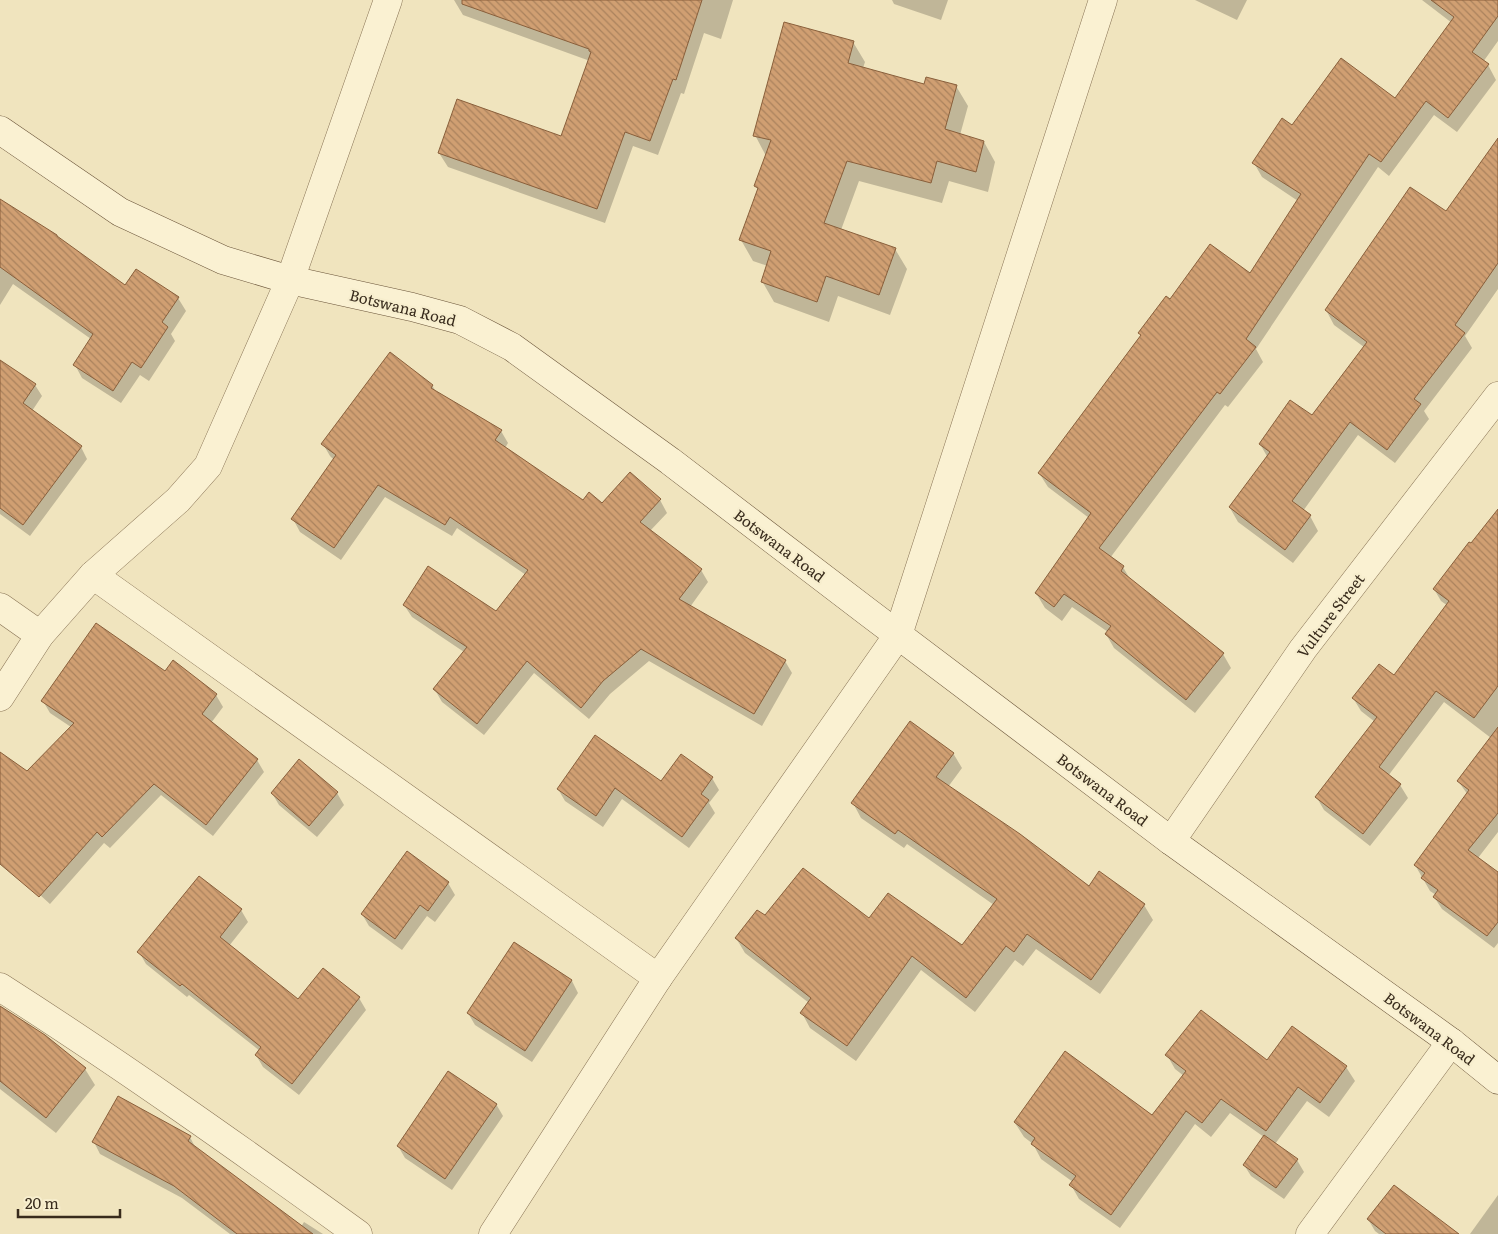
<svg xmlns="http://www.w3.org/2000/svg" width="1498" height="1234" font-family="Literata,serif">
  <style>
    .shadow { fill: #0003 }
    .building { fill: url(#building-back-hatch); stroke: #895f3b }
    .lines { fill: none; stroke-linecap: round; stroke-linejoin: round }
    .street-casing { stroke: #897456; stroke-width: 29 }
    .secondary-casing { stroke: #6b553a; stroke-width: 29 }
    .street { stroke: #faf1d2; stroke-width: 28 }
    .secondary { stroke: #faf1d2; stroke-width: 28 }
    .labels { text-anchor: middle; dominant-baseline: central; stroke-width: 4.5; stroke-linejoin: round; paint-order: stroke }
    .street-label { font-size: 15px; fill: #382b1c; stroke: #f7eece }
  </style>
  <defs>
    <pattern id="building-back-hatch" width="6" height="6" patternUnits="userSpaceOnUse" patternTransform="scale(1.25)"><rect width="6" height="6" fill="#d09f72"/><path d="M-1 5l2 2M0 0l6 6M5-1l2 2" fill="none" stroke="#aa825d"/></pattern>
  </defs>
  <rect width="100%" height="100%" fill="#f0e4be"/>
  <g class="shadow">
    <polygon points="454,0 733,0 721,39 704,33 684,94 681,93 658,155 633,146 605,223 448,167 439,153 562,138 590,61 463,15"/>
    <polygon points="892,0 948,0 941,20 894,4"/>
    <polygon points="1195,0 1247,0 1237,20"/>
    <polygon points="1422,0 1498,0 1498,41 1483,62 1488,65 1496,80 1457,132 1434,115 1389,176 1378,167 1256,349 1263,362 1228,407 1225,405 1110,558 1123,567 1131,581 1223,654 1231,668 1195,713 1114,648 1106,634 1108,632 1072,607 1062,621 1045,608 1036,593 1089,518 1048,487 1039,473 1170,301 1250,275 1298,201 1262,177 1254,163 1292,127 1395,100 1452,23"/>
    <polygon points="853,42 865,62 863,68 925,85 956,86 968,106 960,135 984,142 995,162 988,192 949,181 942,203 859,181 841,230 895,249 907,269 890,315 838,296 829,322 774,302 762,281 768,266 753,261 741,240 758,190 756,186 766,156 755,135"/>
    <polygon points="1498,140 1498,289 1465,336 1472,348 1424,411 1429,419 1395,463 1358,435 1303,511 1310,516 1318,531 1293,563 1238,522 1230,508 1268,458 1260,444 1312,416 1364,347 1334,325 1326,310 1446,213"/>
    <polygon points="0,201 126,287 178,298 186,311 171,334 175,341 149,381 140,375 121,403 82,378 75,365 91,339 13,284 0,305"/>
    <polygon points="0,362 35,385 42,396 32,411 81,447 87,459 30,536 0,514"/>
    <polygon points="432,385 436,392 501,431 508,443 505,448 583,502 603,505 660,500 667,513 650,531 701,570 708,582 690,607 785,661 792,673 762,726 649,661 610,694 589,719 534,673 484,735 442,702 435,690 464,652 412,617 404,605 496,613 526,575 457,528 452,536 385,497 341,560 300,532 293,519 334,460 330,456 323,444"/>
    <polygon points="1498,511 1498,832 1478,858 1498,873 1498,943 1494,948 1442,909 1434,897 1436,895 1430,891 1415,865 1468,795 1458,781 1491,738 1444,702 1388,776 1400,785 1408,798 1370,846 1324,810 1317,798 1375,722 1361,711 1353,698 1394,677 1448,606 1441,601 1434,589"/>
    <polygon points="165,672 216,695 223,707 211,723 257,760 264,772 213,836 161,795 110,848 104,843 50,904 19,876 0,850 0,754 27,773 71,727 50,713 43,701"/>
    <polygon points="953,753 962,768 948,787 1090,887 1144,905 1153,920 1100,994 1036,949 1023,966 1015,960 975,1012 921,970 856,1061 810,1028 802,1013 809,1003 745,953 736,938 765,917 869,920 963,947 994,905 907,844 904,848 861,818 853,803"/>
    <polygon points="300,761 337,793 344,805 317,837 279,805 272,793"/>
    <polygon points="712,778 719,790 709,803 715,813 689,848 622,799 603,827 565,801 558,789 661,783"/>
    <polygon points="200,877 241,910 248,922 229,946 299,1001 323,970 359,998 366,1010 299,1095 263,1067 256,1055 260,1051 189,995 187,997 146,964 139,952"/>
    <polygon points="448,883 455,895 435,922 427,916 402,950 369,926 362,914"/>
    <polygon points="515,944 572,981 578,993 532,1062 475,1025 468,1013"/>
    <polygon points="0,1021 85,1069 95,1085 56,1133 0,1089"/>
    <polygon points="1167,1055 1346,1067 1355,1081 1329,1117 1307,1101 1275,1144 1297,1160 1304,1172 1284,1199 1251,1176 1244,1165 1264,1137 1230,1113 1211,1137 1195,1124 1120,1228 1079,1199 1071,1185 1073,1182 1041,1159 1033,1144 1024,1137 1015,1123 1152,1117 1184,1076 1175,1069"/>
    <polygon points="496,1104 503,1116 452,1190 405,1158 398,1146"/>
    <polygon points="190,1137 196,1149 301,1227 304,1222 323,1234 230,1234 182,1198 100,1154 94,1142"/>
    <polygon points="1498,1195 1498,1234 1470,1234"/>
    <polygon points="1368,1219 1456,1234 1379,1234 1375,1231"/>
  </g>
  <g class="building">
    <polygon points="462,0 702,0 676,80 673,79 650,141 625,132 597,209 438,153 457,99 561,136 591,52 589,51 589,49 462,4"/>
    <polygon points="1431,0 1498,0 1498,16 1472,52 1489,64 1448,118 1426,101 1381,162 1369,154 1246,339 1256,347 1220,394 1217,392 1099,548 1124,566 1121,571 1224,653 1186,700 1105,634 1111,626 1064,594 1054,607 1035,593 1091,513 1038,473 1141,335 1138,333 1166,296 1170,299 1210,244 1250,273 1301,194 1252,163 1282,118 1292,125 1341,58 1395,98 1454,17"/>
    <polygon points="784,22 854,41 848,63 924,84 926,77 957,85 945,129 984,141 976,172 937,161 931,183 847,161 824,223 896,248 879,295 826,276 817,302 761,282 771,251 739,240 758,188 754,186 771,140 753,136"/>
    <polygon points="1498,138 1498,263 1455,325 1465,333 1414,399 1421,404 1387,450 1350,422 1292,501 1311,515 1285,550 1229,507 1270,452 1259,444 1290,400 1312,415 1367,342 1325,310 1410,187 1446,211"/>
    <polygon points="0,199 57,235 57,236 125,285 136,269 179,297 162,322 168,327 141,368 132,362 113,391 73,365 93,334 0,267"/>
    <polygon points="390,352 433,385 431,388 502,430 495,440 583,500 589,492 602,503 630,472 661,499 640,522 702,569 679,599 786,660 754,714 641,649 603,681 581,708 527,661 477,724 433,689 467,647 403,605 428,566 496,611 528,570 450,517 445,525 378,485 334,548 291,519 336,455 321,444"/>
    <polygon points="0,360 36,384 23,403 82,446 23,525 0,508"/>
    <polygon points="1498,509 1498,686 1474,718 1436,691 1379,767 1401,784 1363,834 1315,797 1377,717 1352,698 1379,664 1394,675 1449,601 1433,589 1469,542 1471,543"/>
    <polygon points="96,623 165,671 173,660 217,694 202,714 258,759 206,825 154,784 102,837 97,832 39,897 0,864 0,752 27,771 74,723 41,701"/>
    <polygon points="910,721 954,753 936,777 1020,834 1089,886 1099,871 1145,904 1091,980 1027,934 1014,952 1006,946 966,998 912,956 847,1046 800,1013 811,998 735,938 757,910 765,915 803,868 869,918 888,893 962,945 997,899 898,830 895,834 851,803"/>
    <polygon points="1498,727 1498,813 1468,850 1498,872 1498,922 1487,936 1433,897 1438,890 1421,878 1425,873 1414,865 1469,790 1457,781"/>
    <polygon points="595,735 661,781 681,754 713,777 701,794 709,800 682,837 615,788 596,816 557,789"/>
    <polygon points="299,759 338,792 309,826 271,793"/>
    <polygon points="407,851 449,882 428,911 420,905 395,939 361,914"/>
    <polygon points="199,876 242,909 220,937 298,999 323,968 360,997 292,1084 255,1055 261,1047 182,984 180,986 137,952"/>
    <polygon points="514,942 572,980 525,1051 467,1013"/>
    <polygon points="0,1006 45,1035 86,1068 46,1118 0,1081"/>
    <polygon points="1201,1010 1267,1060 1292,1026 1347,1066 1320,1103 1298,1087 1266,1131 1221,1099 1202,1123 1186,1111 1111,1215 1069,1185 1076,1176 1031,1144 1035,1138 1014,1122 1065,1051 1152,1115 1186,1071 1165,1055"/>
    <polygon points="448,1071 497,1104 445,1179 397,1146"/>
    <polygon points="118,1096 191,1136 188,1141 313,1234 237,1234 174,1186 92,1142"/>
    <polygon points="1264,1135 1298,1159 1276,1188 1243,1165"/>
    <polygon points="1394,1185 1459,1234 1386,1234 1367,1219"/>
  </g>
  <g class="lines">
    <g class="street-casing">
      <g id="street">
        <polyline points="93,575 658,978"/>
        <polyline points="0,607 40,635"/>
        <polyline points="0,697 40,635 93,575 178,500 208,466 290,280 388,0"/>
        <polyline points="1171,841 1303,649 1498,396"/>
        <path d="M0 987C122 1065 240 1149 358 1234"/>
        <polyline points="493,1234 658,978 898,635 1103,0"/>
        <polyline points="1310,1234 1451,1042"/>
      </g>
    </g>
    <g class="secondary-casing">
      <polyline id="secondary" points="0,130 120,212 223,260 290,280 412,307 460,320 512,347 670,461 869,613 1171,841 1451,1042 1498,1080"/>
    </g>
    <use href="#street" class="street"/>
    <use href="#secondary" class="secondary"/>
  </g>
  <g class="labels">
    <g class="street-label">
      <text transform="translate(403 307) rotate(14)">Botswana Road</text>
      <text transform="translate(780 545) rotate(37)">Botswana Road</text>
      <text transform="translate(1330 615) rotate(-53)">Vulture Street</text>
      <text transform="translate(1103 789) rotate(37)">Botswana Road</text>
      <text transform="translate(1430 1028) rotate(37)">Botswana Road</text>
    </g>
  </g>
  <path d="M18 1209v8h102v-8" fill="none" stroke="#382b1c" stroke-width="2.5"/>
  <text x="25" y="1209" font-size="15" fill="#382b1c" stroke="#f7eece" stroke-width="4" paint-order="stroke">20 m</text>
</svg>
